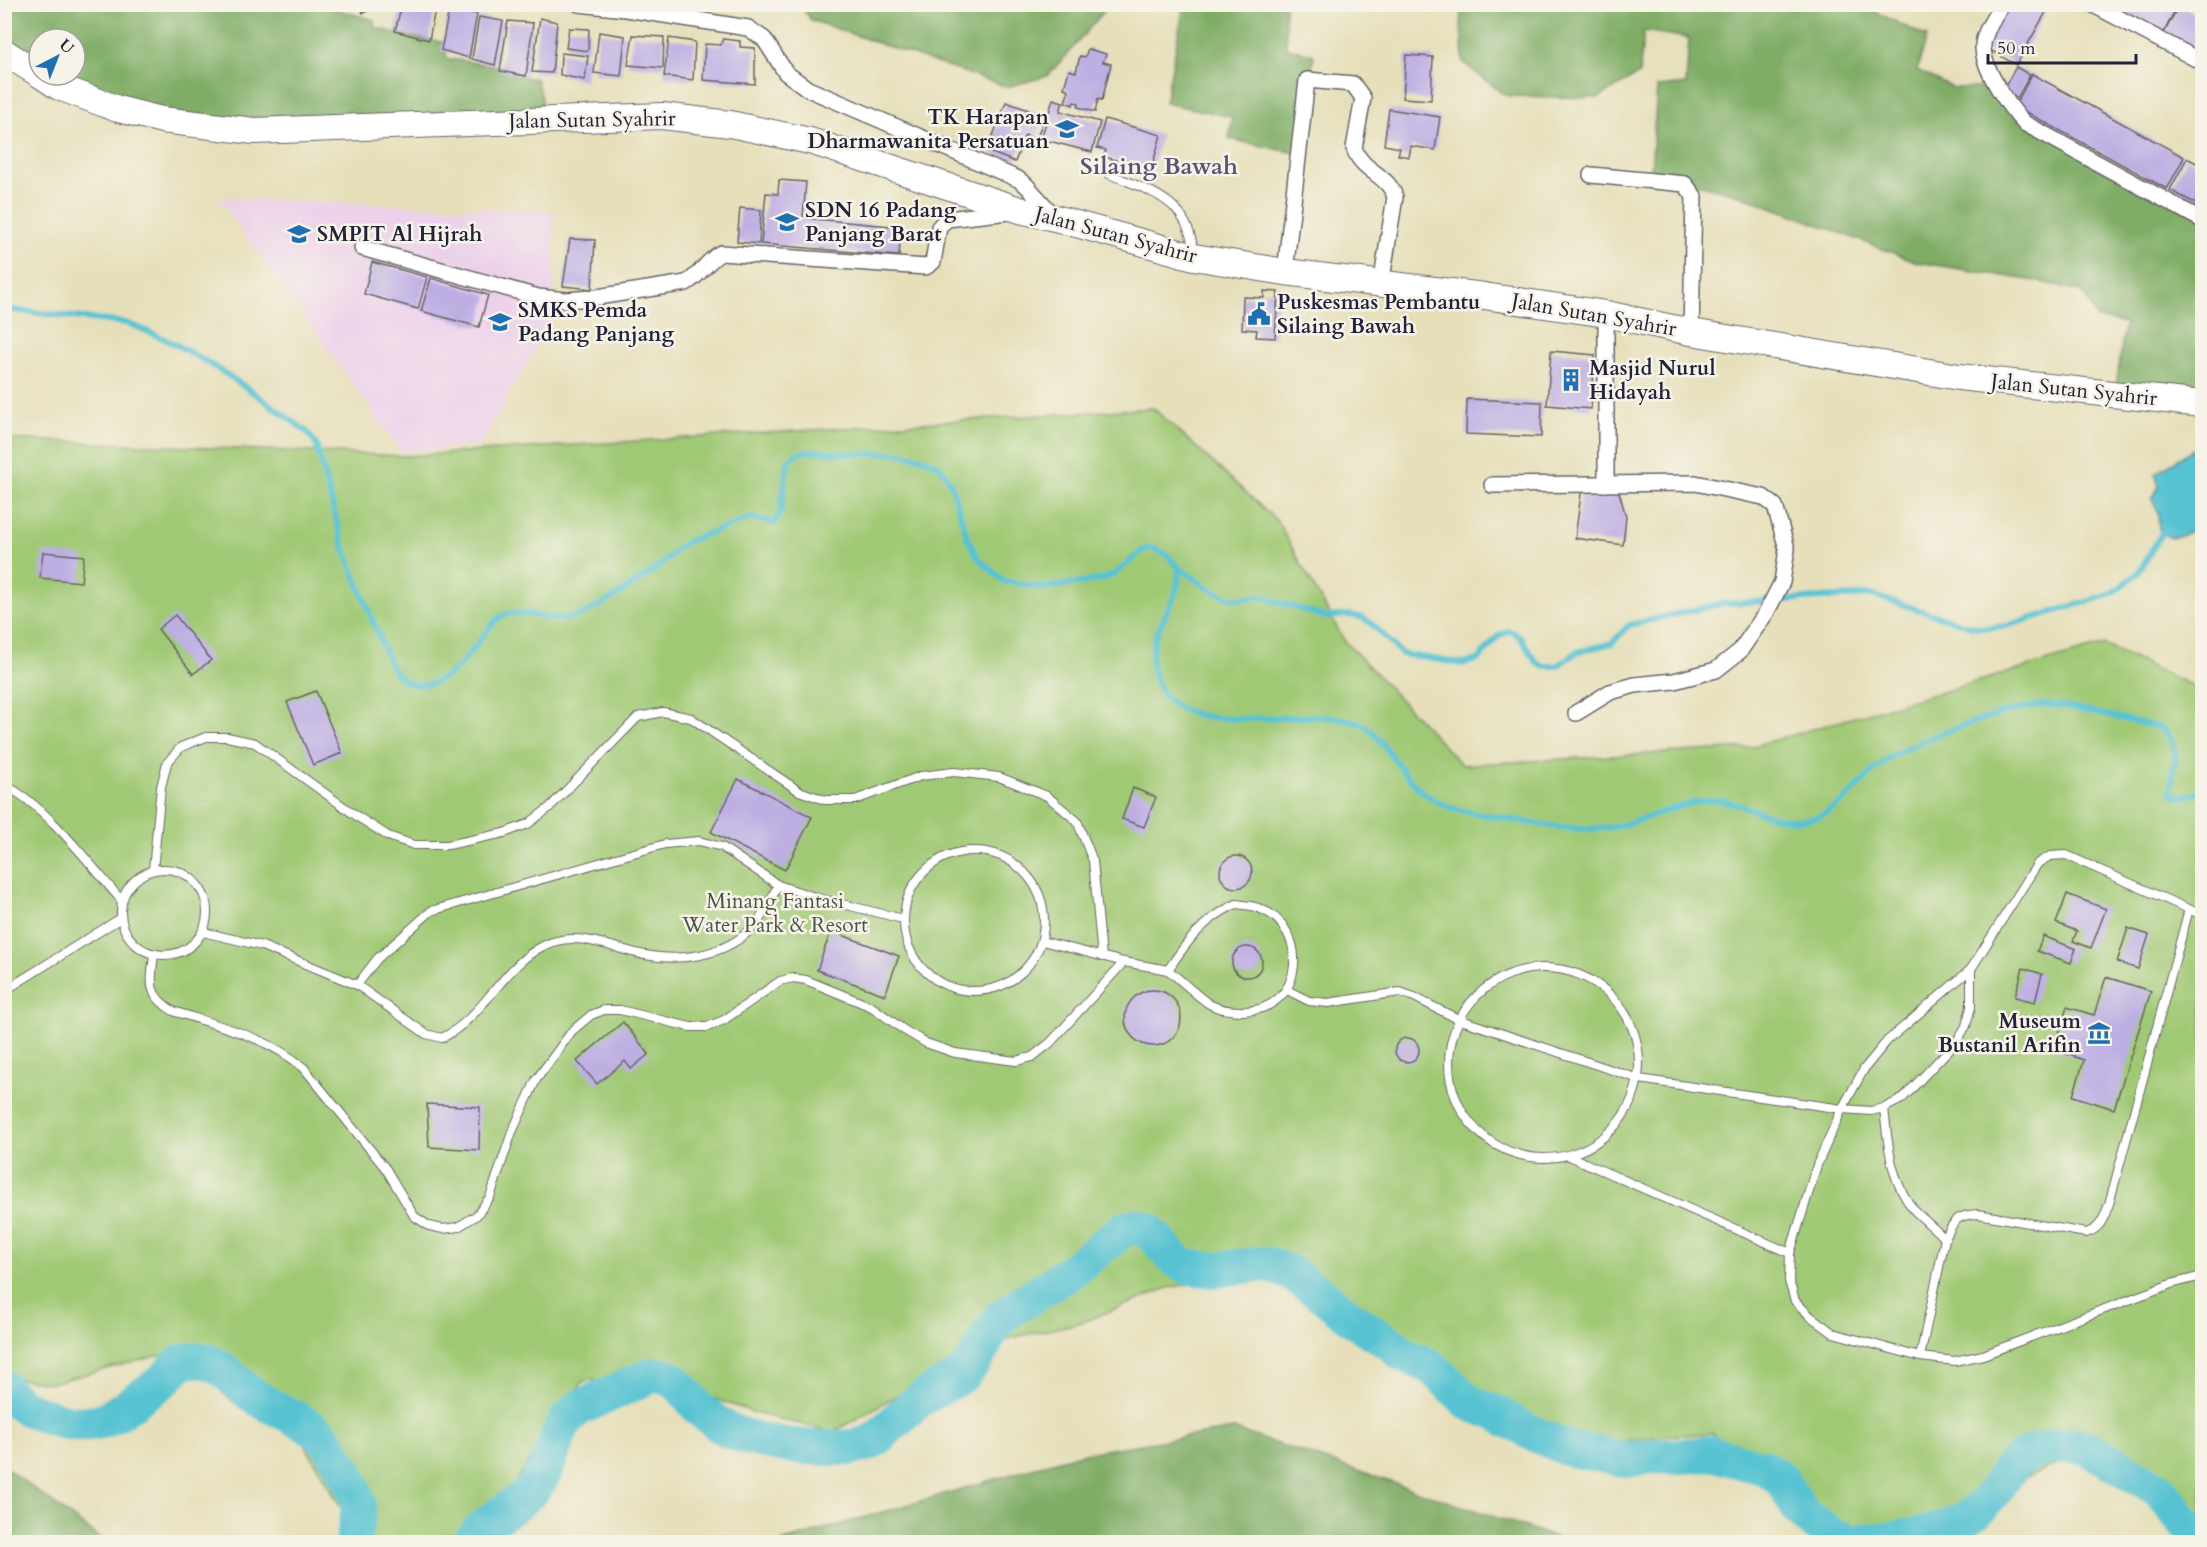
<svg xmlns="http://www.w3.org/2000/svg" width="2207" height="1547" font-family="Cardo,serif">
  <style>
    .built { fill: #ecd1ea }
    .green { fill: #a0c975; stroke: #617658; stroke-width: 1.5 }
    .forest { fill: #80ad66; stroke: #516850; stroke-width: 1.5 }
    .water { fill: #57c2d2; stroke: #3c7286; stroke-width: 1.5 }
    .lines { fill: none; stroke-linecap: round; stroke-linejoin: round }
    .stream { stroke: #57c2d2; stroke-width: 6 }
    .river { stroke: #57c2d2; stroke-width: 36 }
    .building { fill: #beafe3 }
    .service-casing { stroke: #676467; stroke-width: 10 }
    .minor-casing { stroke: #676467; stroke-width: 18 }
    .trunk-casing { stroke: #676467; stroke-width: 28 }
    .service { stroke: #fff; stroke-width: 8 }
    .minor { stroke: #fff; stroke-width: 15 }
    .trunk { stroke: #fff; stroke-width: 26 }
    .labels { text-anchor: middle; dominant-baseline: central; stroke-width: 5; stroke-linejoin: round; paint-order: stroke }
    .poi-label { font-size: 21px; font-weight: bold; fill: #22223b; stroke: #f7f3e8; text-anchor: start }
    .street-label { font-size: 21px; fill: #22223b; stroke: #f7f3e8 }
    .park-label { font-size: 21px; fill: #48544c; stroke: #f7f3e8 }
    .quarter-label { font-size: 24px; font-weight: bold; fill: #595376; stroke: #f7f3e8 }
  </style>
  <rect width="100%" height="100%" fill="#f7f3e8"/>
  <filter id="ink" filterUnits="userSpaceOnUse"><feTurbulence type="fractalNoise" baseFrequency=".0167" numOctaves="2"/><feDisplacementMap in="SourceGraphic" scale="12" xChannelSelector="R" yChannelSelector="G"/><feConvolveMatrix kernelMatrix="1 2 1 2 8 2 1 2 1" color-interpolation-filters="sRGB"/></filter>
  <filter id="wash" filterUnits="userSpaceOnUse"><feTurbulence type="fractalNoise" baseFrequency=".008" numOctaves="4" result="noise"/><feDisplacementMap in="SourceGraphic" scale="24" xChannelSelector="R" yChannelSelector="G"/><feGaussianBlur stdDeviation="1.35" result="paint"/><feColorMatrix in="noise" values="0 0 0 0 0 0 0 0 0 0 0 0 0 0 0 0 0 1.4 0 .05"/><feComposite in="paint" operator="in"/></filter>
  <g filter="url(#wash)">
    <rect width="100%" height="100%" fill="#e6dfba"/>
    <polygon class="built" points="219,198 554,211 553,317 480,446 401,451"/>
    <polygon class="green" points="1153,408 1277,521 1344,640 1462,765 1747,748 2104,645 2202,690 2202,1533 2080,1454 1904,1531 1842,1539 1800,1514 1712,1433 1643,1438 1574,1450 1508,1424 1413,1359 1342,1291 1276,1269 1168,1288 1083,1322 989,1343 833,1432 755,1413 650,1376 583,1381 475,1542 361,1542 282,1405 219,1348 157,1356 51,1383 5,1377 5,439 405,456"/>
    <g class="forest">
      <polygon points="4,5 321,5 375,20 374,27 410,37 447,43 446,58 513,69 513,75 536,79 542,98 543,115 254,122 164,112 58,75 75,75 75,39 39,39 39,63 5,40"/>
      <polygon points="800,5 1109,5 1078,42 1047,76 1007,87 811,20"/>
      <polygon points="1184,5 1285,5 1286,47 1314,55 1300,154 1229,139 1232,117 1165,103"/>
      <polygon points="1460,5 1863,5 1863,6 1927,37 1917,70 1953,88 1999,88 2011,109 2202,214 2202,395 2116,386 2125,323 2096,318 2089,302 2081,291 2041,282 1917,262 1740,195 1651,172 1657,87 1686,84 1689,38 1644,31 1639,74 1598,98 1511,96 1503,94 1463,62"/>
      <polygon points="1233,1429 1570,1542 781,1542 1080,1454"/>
      <polygon points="5,1467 105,1542 5,1542"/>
    </g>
    <path class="water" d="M2193 449H2202V523L2182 536 2171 538C2154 529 2160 529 2158 513 2157 508 2153 503 2152 499L2159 486 2155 474Z"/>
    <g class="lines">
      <g class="stream">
        <path d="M4 309 126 323C190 345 253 391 307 432L316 444 343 545 391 667C399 678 406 685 421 685 451 684 469 653 486 632 490 627 496 619 502 616 523 607 551 624 574 617 596 611 638 582 657 568 668 559 676 548 688 541L751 518 775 523 781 509 788 461 795 455 804 452 818 451 848 454 897 453 919 457 937 464 943 471 951 484 967 537 978 558 1004 581 1045 588 1103 579 1116 573 1142 551 1148 548H1153L1167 555 1178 567 1213 591 1227 597 1240 599 1259 596 1326 617 1349 615 1360 617 1370 622 1402 654 1464 664 1479 659 1498 636 1509 631 1513 632 1520 637 1537 663 1542 666H1557L1577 652 1612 643 1629 625 1720 604 1872 595 1970 626 1983 628 2006 626 2106 596 2121 587 2138 573 2162 533"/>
        <path d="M1178 567C1184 604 1144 629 1153 671 1170 753 1304 699 1361 724 1372 729 1380 741 1387 750 1404 773 1420 797 1449 807 1468 813 1489 815 1509 819 1544 825 1582 833 1618 826 1648 819 1682 802 1712 800 1723 799 1733 803 1742 806 1767 815 1793 826 1819 816 1851 803 1866 771 1894 755 1920 739 2023 702 2051 705 2086 709 2125 720 2159 727 2187 747 2170 766 2171 793L2178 797 2202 793"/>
      </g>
      <g class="river">
        <path d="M4 1388C22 1409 25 1408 49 1417 90 1432 109 1421 141 1396 150 1390 160 1384 167 1377 177 1366 179 1359 197 1360 219 1360 230 1378 246 1390 269 1409 302 1417 324 1438 332 1447 337 1459 344 1469 363 1501 360 1507 353 1542"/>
        <path d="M471 1542C486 1517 518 1509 536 1485 552 1465 553 1441 565 1422 569 1416 575 1411 581 1407L652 1375C678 1374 682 1390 698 1407 704 1414 714 1421 723 1427 748 1444 840 1455 869 1443 876 1440 882 1434 887 1429 900 1417 913 1403 929 1394 940 1387 954 1382 964 1373 981 1357 987 1333 1002 1316L1071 1271 1124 1229 1137 1226 1148 1230 1176 1260 1188 1267 1213 1270 1263 1264 1287 1271 1325 1297 1355 1321 1393 1345 1402 1354 1430 1366 1471 1404 1496 1413 1530 1432 1566 1448 1627 1460 1652 1456 1673 1457 1711 1453 1765 1468 1781 1479 1798 1508 1809 1519 1834 1536 1851 1542"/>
        <path d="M1856 1542C1883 1541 1936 1535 1959 1522 1968 1517 1978 1511 1985 1503 2011 1474 2007 1455 2052 1447 2065 1445 2075 1444 2088 1448L2160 1490 2183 1521 2202 1536"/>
      </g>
    </g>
    <g id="blocks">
      <g class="building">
        <polygon points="360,4 382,4 363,13"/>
        <polygon points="402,4 436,4 429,40 395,31"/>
        <polygon points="2120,4 2178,4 2162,36 2116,13"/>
        <polygon points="2009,5 2050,5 2016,65 1985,47"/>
        <polygon points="2179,5 2202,17 2202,58 2162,37"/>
        <polygon points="449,10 477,14 469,58 441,50"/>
        <polygon points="479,17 503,21 495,65 472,59"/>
        <polygon points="540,18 557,22 552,73 532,72"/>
        <polygon points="508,21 533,23 526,76 500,71"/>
        <polygon points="569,28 589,29 588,51 566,48"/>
        <polygon points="599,32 625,36 621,76 594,73"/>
        <polygon points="633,35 664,37 663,68 628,65"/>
        <polygon points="669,38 695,42 693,80 664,76"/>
        <polygon points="723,39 740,41 740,47 755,48 755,84 703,80 705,44 721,45"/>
        <polygon points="1088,49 1106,54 1103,62 1111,64 1102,100 1098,99 1095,112 1078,107 1079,103 1074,102 1073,105 1065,102 1069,90 1064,88 1069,70 1076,72 1080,56 1085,57"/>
        <polygon points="561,53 588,56 585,80 560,75"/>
        <polygon points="1406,55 1433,57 1431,100 1403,98"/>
        <polygon points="2016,67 2030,75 2017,98 2003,90"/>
        <polygon points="2032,74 2184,157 2167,189 2015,106"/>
        <polygon points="1053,99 1063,102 1060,111 1100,122 1092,152 1041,139"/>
        <polygon points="1006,102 1045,116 1036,140 1025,135 1015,162 987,151"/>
        <polygon points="1389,109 1440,117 1435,150 1411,146 1409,157 1398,155 1400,148 1384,145"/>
        <polygon points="1105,119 1161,135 1151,170 1115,162 1116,160 1104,157 1106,150 1097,148"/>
        <polygon points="2187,158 2202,166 2202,207 2170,190"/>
        <polygon points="779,180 806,182 803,218 901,227 899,256 761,244 766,193 778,194"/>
        <polygon points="740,208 761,210 759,244 737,242"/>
        <polygon points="570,239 595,240 592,289 563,286"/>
        <polygon points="372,262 427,277 418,309 364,294"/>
        <polygon points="431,278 488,295 479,327 421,311"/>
        <polygon points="1264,291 1278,292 1275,338 1256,337 1257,330 1242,329 1243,297 1264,298"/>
        <polygon points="1551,351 1595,355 1591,409 1547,405"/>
        <polygon points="1467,399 1542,402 1541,437 1466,434"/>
        <polygon points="1582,487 1619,492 1626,517 1623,545 1575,538"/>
        <polygon points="43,552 84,556 81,582 40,578"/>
        <polygon points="175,615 211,660 193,674 158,629"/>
        <polygon points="316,691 342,753 313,765 287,702"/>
        <polygon points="738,779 812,817 785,870 711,832"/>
        <polygon points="1133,788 1156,797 1144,827 1122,819"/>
        <circle cx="1236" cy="872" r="16"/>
        <polygon points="2067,894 2106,909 2091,948 2073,941 2077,931 2056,923"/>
        <polygon points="2128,928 2149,935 2138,969 2117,962"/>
        <polygon points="831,931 899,956 885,995 817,970"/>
        <polygon points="2043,936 2076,949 2071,963 2037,951"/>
        <circle cx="1247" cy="962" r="15"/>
        <polygon points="2023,968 2042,974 2035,1002 2015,997"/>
        <polygon points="2106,977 2151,991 2114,1109 2073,1096 2084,1060 2054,1050 2067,1007 2094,1015"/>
        <circle cx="1153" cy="1018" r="28"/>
        <polygon points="623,1022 649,1054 631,1069 625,1061 597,1084 577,1061"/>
        <circle cx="1407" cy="1050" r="12"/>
        <polygon points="427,1104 480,1107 479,1150 429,1147"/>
      </g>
    </g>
  </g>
  <g filter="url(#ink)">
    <use href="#blocks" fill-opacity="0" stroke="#676467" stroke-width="1.5"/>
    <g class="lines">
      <g class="service-casing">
        <g id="service">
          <path d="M1109 174C1152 192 1187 199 1194 252"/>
          <path d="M4 785C45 804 92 867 122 901"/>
          <circle cx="974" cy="921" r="70"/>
          <circle cx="164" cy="912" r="43"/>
          <polyline points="153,870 161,787 167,763 181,747 206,737 227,737 255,743 358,817 388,836 414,845 448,845 504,833 528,824 549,808 638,717 663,712 691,718 799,791 825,800 855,800 921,776 954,772 999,777 1047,796 1077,821 1093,861 1102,957"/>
          <path d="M1236 904C1243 905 1251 905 1258 908 1310 925 1307 1012 1242 1011 1232 1011 1221 1010 1211 1005 1200 999 1180 979 1168 970 1187 941 1204 919 1236 904Z"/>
          <polyline points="2202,915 2066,855 2050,856 2038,863 1971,969 1887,1041 1864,1069 1842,1109 1817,1165 1790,1253 1789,1281 1795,1301 1810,1316 1833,1333 1920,1357 1955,1361 1983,1355 2171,1284 2202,1276"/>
          <path d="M203 932 262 946 357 985 426 1034 442 1038C484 1017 502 967 543 946 576 928 612 949 645 955 680 962 722 956 749 931 763 919 770 901 778 885"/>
          <polyline points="1042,941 1124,962 1168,970"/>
          <path d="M154 954C151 983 146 994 173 1011 218 1026 267 1036 304 1068L386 1169 414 1216 429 1226 443 1229 458 1227 477 1215 490 1197 512 1132 536 1080 572 1031 591 1015 604 1010H620L690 1027H707L724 1020 780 981 793 978 806 980 872 1007 904 1030 926 1043 955 1053 1016 1061 1032 1057 1050 1043 1124 962"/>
          <circle cx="1544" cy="1063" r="95"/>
          <polyline points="357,985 377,959 431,911 665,844 699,841 722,847 778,885 818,898 903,919"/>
          <polyline points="1287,990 1309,1001 1328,1003 1400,992 1414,997 1458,1019 1639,1079 1842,1109 1871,1111 1884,1108 1902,1099 1957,1041 1966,1026 1971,1007 1971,969"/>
          <polyline points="4,991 121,918"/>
          <path d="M1884 1108C1888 1143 1890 1182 1914 1210 1924 1220 1935 1229 1945 1239"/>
          <polyline points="1569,1156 1790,1253"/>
          <path d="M1920 1357 1945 1239C1954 1220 1956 1215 1978 1214L2086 1233C2101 1229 2104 1217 2109 1204L2189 909"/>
        </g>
      </g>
      <g class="minor-casing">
        <g id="minor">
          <polyline points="579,4 626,9 748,28 764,39 786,73 808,89 1018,179 1026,185 1053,215"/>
          <path d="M2002 4C1995 17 1982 34 1983 48 1984 71 2009 107 2024 123L2202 220"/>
          <polyline points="2092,4 2202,62"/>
          <polyline points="1591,175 1685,184 1694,196 1691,332"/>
          <path d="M362 248 538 297 566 300 591 298 686 283C700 276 707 260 721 253L926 267 933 262 939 227 947 219 1009 212"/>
          <path d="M1285 272 1307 80 1353 84 1363 98 1354 148C1361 171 1389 175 1395 197L1381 285"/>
          <polyline points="1606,314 1606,484"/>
          <polyline points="1492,485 1695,483 1763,497 1775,506 1787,549 1782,582 1766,613 1740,651 1716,670 1674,681 1635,685 1610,692 1576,713"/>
        </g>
      </g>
      <g class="trunk-casing">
        <g id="trunk">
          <polyline points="4,52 39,74"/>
          <polyline points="41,75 59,87 118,109 162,120 254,131 662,116 730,124 810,141 1020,210 1055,218 1194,257 1285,272 1484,296 1606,314 1691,332 1959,377 2202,404"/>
        </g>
      </g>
      <use href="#service" class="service"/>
      <use href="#minor" class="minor"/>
      <use href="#trunk" class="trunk"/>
    </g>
  </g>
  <defs>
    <g id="school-bare" transform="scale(1.8)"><path d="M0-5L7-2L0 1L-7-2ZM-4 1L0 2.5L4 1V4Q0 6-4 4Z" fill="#1f6fb2" stroke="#f7f3e8" stroke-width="2.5" paint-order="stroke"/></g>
    <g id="civic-bare" transform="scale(1.8)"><path d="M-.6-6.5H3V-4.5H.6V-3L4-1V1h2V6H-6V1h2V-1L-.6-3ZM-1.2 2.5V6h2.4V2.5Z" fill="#1f6fb2" stroke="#f7f3e8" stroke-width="2.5" paint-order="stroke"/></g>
    <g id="building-bare" transform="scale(1.8)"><path d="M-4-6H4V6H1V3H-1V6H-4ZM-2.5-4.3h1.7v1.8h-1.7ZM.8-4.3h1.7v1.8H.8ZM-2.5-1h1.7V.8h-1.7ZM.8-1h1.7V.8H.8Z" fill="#1f6fb2" stroke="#f7f3e8" stroke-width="2.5" paint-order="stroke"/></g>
    <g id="museum-bare" transform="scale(1.8)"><path d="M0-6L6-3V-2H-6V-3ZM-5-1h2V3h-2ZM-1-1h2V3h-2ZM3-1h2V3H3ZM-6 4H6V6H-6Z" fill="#1f6fb2" stroke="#f7f3e8" stroke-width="2.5" paint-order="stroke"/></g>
  </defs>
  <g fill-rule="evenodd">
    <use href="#school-bare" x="1067" y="129"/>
    <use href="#school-bare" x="787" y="222"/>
    <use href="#school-bare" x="299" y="234"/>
    <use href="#civic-bare" x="1259" y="314"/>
    <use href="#school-bare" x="500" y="322"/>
    <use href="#building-bare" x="1571" y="380"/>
    <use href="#museum-bare" x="2099" y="1033"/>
  </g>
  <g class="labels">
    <g class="poi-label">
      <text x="1049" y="117" text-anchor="end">TK Harapan<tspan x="1049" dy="24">Dharmawanita Persatuan</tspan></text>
      <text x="805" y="210">SDN 16 Padang<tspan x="805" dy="24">Panjang Barat</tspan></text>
      <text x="317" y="234">SMPIT Al Hijrah</text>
      <text x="1277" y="302">Puskesmas Pembantu<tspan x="1277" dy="24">Silaing Bawah</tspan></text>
      <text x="518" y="310">SMKS Pemda<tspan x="518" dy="24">Padang Panjang</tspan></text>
      <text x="1589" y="368">Masjid Nurul<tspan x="1589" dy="24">Hidayah</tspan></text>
      <text x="2081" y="1021" text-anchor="end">Museum<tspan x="2081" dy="24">Bustanil Arifin</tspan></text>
    </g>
    <g class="street-label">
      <text transform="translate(592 120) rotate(-1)">Jalan Sutan Syahrir</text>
      <text transform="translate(1116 235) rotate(15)">Jalan Sutan Syahrir</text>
      <text transform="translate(1594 315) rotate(10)">Jalan Sutan Syahrir</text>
      <text transform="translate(2074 390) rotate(6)">Jalan Sutan Syahrir</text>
    </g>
    <g class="park-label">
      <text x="775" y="901">Minang Fantasi<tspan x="775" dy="24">Water Park &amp; Resort</tspan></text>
    </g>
    <g class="quarter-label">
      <text x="1159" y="166">Silaing Bawah</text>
    </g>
  </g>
  <rect width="2207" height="1547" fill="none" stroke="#f7f3e8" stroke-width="24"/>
  <g transform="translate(57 57) rotate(42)"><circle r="28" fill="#f7f3e8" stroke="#a29fa3" stroke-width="1.5"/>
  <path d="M0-4.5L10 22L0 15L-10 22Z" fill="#1f6fb2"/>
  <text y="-9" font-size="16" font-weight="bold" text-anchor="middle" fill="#22223b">U</text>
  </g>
  <path d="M1988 54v9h148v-9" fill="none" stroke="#22223b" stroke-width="3"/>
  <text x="1997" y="54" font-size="18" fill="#22223b" stroke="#f7f3e8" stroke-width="4.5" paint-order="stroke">50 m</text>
</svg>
